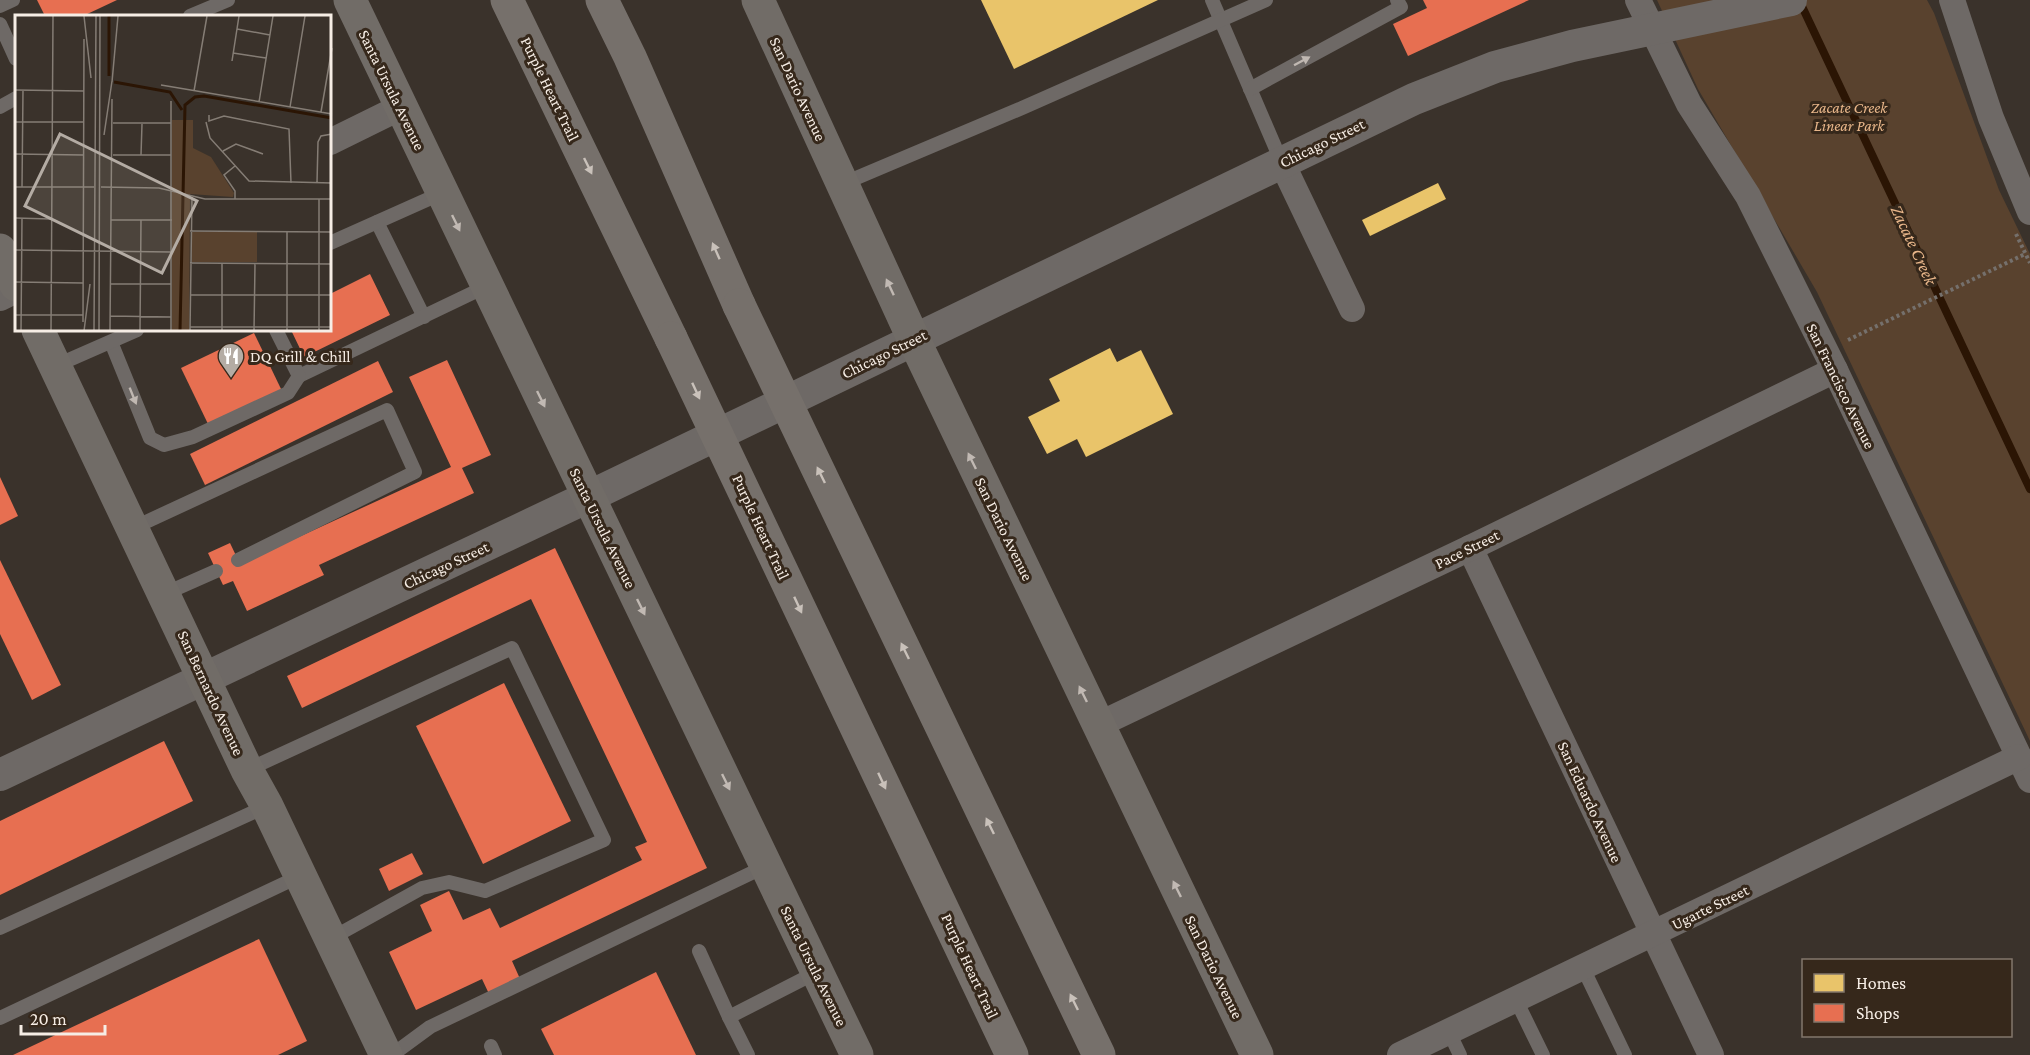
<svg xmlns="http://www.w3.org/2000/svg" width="2030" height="1055" font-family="'Crimson Pro',serif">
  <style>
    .green { fill: #59422e }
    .homes { fill: #e9c46a }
    .shops { fill: #e76f51 }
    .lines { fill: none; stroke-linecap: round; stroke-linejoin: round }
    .stream { stroke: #2b1504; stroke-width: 8 }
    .path { stroke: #75706c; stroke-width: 4; stroke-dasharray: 3 3; stroke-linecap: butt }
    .service { stroke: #6e6966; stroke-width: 14 }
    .minor { stroke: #6e6966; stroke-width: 26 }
    .tertiary { stroke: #6e6966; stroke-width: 32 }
    .secondary { stroke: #716c67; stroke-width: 33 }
    .motorway { stroke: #76706b; stroke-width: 33 }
    .motorway-bridge { stroke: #76706b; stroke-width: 33 }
    .oneway { fill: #c0b8b2 }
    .oneway2 { fill: #c9c1ba }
    .oneway3 { fill: #c1b9b3 }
    .labels { text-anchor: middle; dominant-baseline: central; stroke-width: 6; stroke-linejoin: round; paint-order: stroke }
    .street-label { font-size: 16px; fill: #f6ede5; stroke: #36281b }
    .park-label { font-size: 16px; font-style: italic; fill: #e8b68a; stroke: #36281b }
    .poi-label { font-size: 16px; fill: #f6ede5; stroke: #36281b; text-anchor: start }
    .water-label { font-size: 18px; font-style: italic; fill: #e8b68a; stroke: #36281b }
    .inset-river { fill: none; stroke: #2b1504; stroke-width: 3 }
    .inset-road { fill: none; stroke: #857d75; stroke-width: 1.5 }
    .view { fill: #b4aca4; fill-opacity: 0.15; stroke: #b4aca4; stroke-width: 3 }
    .inset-edge { fill: none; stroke: #f6ede5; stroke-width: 3 }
  </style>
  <rect width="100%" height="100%" fill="#3a322b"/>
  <polygon class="green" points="1657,0 1927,0 1934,13 1999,190 2030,254 2030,741 1817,292 1698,89"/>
  <g class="homes">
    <polygon points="981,0 1158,0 1014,69"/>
    <polygon points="1438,183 1446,199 1370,236 1362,220"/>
    <polygon points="1110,348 1117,362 1141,350 1173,414 1086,457 1077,439 1047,454 1028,417 1060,401 1049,379"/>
  </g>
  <g class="shops">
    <polygon points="37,0 117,0 83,16 45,16"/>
    <polygon points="1423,0 1529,0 1408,56 1393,24 1427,8"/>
    <polygon points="370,274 390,315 304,357 291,330 330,330 330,294"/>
    <polygon points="254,333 282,391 209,426 181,368"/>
    <polygon points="447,360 491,455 462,468 474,493 319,565 324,575 247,611 233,581 223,585 208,553 230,543 240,564 451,467 409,377"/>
    <polygon points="378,361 393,392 205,485 190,454"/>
    <polygon points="0,477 18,516 0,525"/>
    <polygon points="555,548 707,868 512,961 521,981 490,996 482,979 416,1010 389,952 432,931 420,905 449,891 463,920 490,908 500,928 642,860 635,847 647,842 531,599 302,708 287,676"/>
    <polygon points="0,560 61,685 32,700 0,634"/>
    <polygon points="504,683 571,821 483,864 416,726"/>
    <polygon points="164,741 193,801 0,895 0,821"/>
    <polygon points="412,853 423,874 389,891 379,869"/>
    <polygon points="259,939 307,1041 278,1055 13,1055"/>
    <polygon points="656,972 696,1055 554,1055 541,1029"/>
  </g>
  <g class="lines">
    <polyline class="stream" points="1799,0 2030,489"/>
    <g class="path">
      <polyline points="2016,234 2030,263"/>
      <polyline points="1848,340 2025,254"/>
    </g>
    <g class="service">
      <polyline points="1212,0 1282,163"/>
      <polyline points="0,6 13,0"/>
      <polyline points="190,16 228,0"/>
      <polyline points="0,24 16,59"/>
      <polyline points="1250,89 1401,7 1397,0"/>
      <polyline points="0,107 16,98"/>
      <polyline points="842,184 1022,108 1266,0"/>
      <polyline points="377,222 424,317"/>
      <polyline points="330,243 442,193"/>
      <polyline points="276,330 299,376 487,286"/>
      <polyline points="111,342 150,438 164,445 193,437 288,393 299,376"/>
      <polyline points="55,366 137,330"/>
      <polyline points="133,528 387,410 415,472 238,560"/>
      <polyline points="164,594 216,571"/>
      <polyline points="247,770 512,648 604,840 485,891 449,882 422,888 330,939"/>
      <polyline points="0,928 267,806"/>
      <polyline points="699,951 729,1017"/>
      <polyline points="1583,968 1625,1055"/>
      <polyline points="1516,1000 1543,1055"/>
      <polyline points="0,1018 300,876"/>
      <polyline points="1449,1032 1460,1055"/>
      <polyline points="491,1046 495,1055"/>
      <polyline points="392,1055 430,1027 766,866"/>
      <polyline points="748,1055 729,1017 817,972"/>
    </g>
    <g class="minor">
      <polyline points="1638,0 1689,104 1748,196 1835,370 2030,780"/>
      <polyline points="1952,0 1991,118 2030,212"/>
      <polyline points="330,142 401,107"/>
      <polyline points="1282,163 1352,309"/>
      <polyline points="0,298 16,290"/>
      <polyline points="1470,548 1711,1055"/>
      <polyline points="1098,725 1470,548 1835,370"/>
      <polyline points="1400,1055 2019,757"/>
    </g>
    <polyline class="tertiary" points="0,775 588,497 1414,99 1495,67 1572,46 1791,0"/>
    <g class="secondary">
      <polyline points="350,0 857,1055"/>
      <polyline points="758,0 914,340 1257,1055"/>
      <polyline points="0,250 16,285"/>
      <polyline points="38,330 247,770 267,806 386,1055"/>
    </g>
    <g class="motorway">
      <polyline points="507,0 671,338"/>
      <polyline points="602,0 630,57 739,305"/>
    </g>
    <g class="motorway-bridge">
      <polyline points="739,305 1099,1055"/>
      <polyline points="671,338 1012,1055"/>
    </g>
  </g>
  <defs><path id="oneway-solid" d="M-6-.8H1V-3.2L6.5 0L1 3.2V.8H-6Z" transform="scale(1.5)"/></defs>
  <g class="oneway">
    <use href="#oneway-solid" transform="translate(1302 61) rotate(-28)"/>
    <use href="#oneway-solid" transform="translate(133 396) rotate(68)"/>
  </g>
  <g class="oneway2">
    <use href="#oneway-solid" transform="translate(588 166) rotate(64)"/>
    <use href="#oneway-solid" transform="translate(716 251) rotate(-114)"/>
    <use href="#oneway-solid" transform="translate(696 391) rotate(65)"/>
    <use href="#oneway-solid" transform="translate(821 475) rotate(-116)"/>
    <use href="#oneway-solid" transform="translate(798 605) rotate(65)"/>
    <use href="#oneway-solid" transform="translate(905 651) rotate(-116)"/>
    <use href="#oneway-solid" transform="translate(882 781) rotate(65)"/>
    <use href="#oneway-solid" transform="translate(990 826) rotate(-116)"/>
    <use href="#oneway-solid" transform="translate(1074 1002) rotate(-116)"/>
  </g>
  <g class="oneway3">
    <use href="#oneway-solid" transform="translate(456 223) rotate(64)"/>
    <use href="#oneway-solid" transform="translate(890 287) rotate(-115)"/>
    <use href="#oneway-solid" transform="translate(541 399) rotate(64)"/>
    <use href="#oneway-solid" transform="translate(972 461) rotate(-116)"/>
    <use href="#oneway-solid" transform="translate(641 607) rotate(64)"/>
    <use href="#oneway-solid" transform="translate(1083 694) rotate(-116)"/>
    <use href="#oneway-solid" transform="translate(726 782) rotate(64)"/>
    <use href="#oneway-solid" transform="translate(1177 889) rotate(-116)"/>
  </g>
  <defs>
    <g id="restaurant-pin" transform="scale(1.35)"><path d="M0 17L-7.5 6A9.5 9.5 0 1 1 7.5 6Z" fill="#b4aca4" stroke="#36281b"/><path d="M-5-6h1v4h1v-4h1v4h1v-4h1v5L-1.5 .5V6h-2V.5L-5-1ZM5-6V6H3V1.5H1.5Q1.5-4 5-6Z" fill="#fff"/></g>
  </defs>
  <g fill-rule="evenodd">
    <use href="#restaurant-pin" x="231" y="356"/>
  </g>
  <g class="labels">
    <g class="street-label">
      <text transform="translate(550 89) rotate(64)">Purple Heart Trail</text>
      <text transform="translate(798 89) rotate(65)">San Dario Avenue</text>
      <text transform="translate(392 90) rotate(64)">Santa Ursula Avenue</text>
      <text transform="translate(1322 143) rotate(-26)">Chicago Street</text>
      <text transform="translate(884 354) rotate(-26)">Chicago Street</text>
      <text transform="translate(1841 386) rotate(64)">San Francisco Avenue</text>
      <text transform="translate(761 527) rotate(65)">Purple Heart Trail</text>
      <text transform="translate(603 528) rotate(64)">Santa Ursula Avenue</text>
      <text transform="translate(1004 529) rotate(64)">San Dario Avenue</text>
      <text transform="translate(1467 549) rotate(-26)">Pace Street</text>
      <text transform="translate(446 565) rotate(-25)">Chicago Street</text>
      <text transform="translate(211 693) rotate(65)">San Bernardo Avenue</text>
      <text transform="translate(1590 802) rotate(65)">San Eduardo Avenue</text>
      <text transform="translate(1710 907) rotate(-26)">Ugarte Street</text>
      <text transform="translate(814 966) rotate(64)">Santa Ursula Avenue</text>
      <text transform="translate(970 966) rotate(65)">Purple Heart Trail</text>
      <text transform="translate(1214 967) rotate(64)">San Dario Avenue</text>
    </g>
    <g class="park-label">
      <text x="1849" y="107">Zacate Creek<tspan x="1849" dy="18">Linear Park</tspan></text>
    </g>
    <g class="poi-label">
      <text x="250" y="356">DQ Grill &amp; Chill</text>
    </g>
    <g class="water-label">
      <text transform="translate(1914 245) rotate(65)">Zacate Creek</text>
    </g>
  </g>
  <g transform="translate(15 15)">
    <rect width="316" height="316" fill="#3a322b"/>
    <path d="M157 105H178V133L196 142 219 178 218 182 175 179 174 316H157ZM177 217H242V247H177Z" fill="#59422e"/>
    <path class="inset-river" d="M94 1V61M99 67 155 77 167 95M165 316 170 90 180 82 189 81 317 103"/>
    <path class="inset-road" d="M69 1 76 63M222 14 255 20M218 38 251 43M217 46 224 1M97 67 103 1M146 70 317 99M0 75 69 76M179 76 192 1M244 87 258 1M275 92 290 1M306 97 317 33M194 100V106L209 101 274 114 276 168M0 107H69M191 107 195 123 234 166 317 168M98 108H156M89 120 97 66M208 136 221 129 248 139M0 139 68 140M98 140H156M126 140 127 109M220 151 209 160 220 176V184M302 168 303 127 306 121 317 119M0 172H79M7 172 8 75M86 172 144 173 190 184H317M0 203 36 204M96 205H157M175 216 317 217M0 235 156 237M175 248 317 249M0 267 68 268M95 269H156M175 280H317M0 300H68M95 301 156 302M68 307 69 24M175 312H317M6 316 7 203M36 316 38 1M69 316 75 269M79 316 81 1M84 316 85 1M95 316 97 84M125 316 126 205M156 316V86M175 316 177 182M207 316V248M239 316 240 249M272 316V216M304 316V184"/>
    <path class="view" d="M45 119 182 186 147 258 10 191Z"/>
    <rect width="316" height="316" class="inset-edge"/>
  </g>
  <rect x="1802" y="959" width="210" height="78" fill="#36281b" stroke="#83776c" stroke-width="1.5"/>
  <rect x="1814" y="974" width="30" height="18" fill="#e9c46a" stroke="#83776c" stroke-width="1.5"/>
  <text x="1856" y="989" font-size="18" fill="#f6ede5">Homes</text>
  <rect x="1814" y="1004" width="30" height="18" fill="#e76f51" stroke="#83776c" stroke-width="1.5"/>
  <text x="1856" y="1019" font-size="18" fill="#f6ede5">Shops</text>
  <path d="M21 1025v9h84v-9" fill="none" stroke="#f6ede5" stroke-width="3"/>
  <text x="30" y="1025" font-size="18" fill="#f6ede5" stroke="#36281b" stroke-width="4.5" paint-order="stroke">20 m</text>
</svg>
